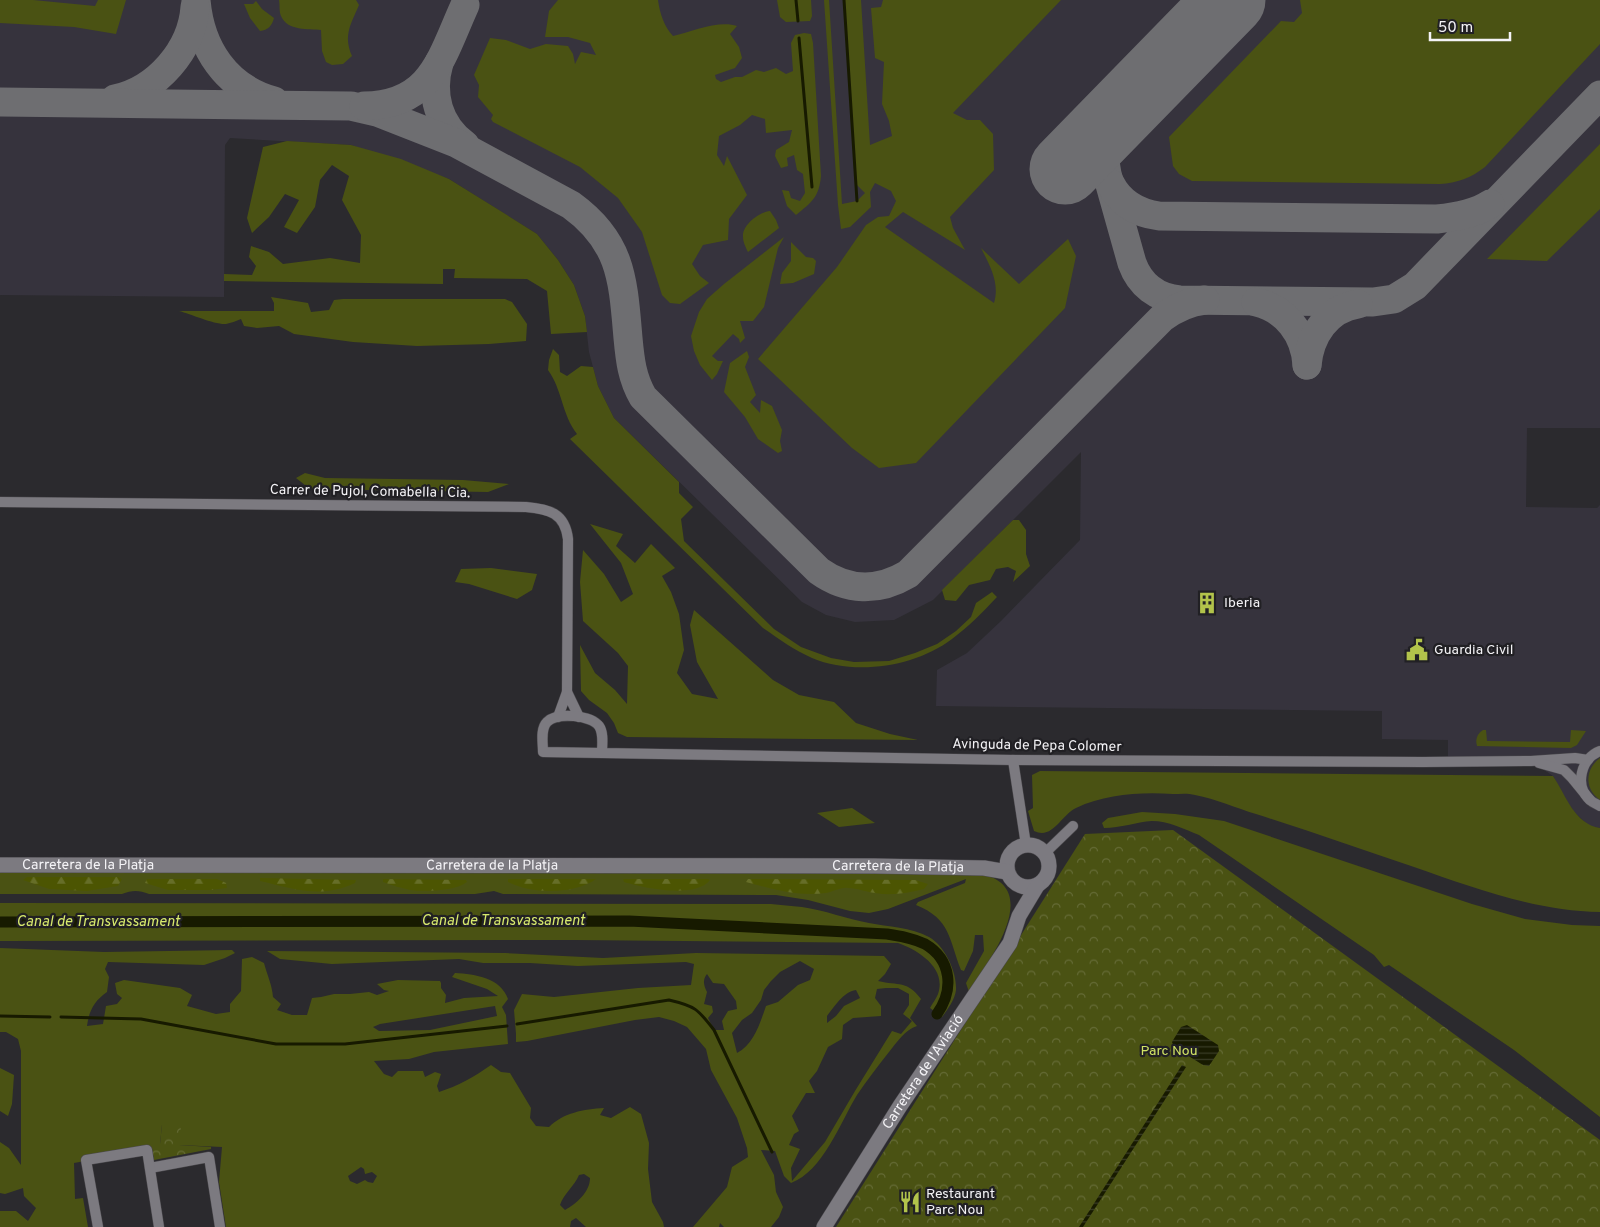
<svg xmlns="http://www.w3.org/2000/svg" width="1600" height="1227" font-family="Overpass,sans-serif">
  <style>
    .built { fill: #36333d }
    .green { fill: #4a5213; fill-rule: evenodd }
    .forest { fill: url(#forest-firs) }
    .park { fill: url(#park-crowns) }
    .water { fill: url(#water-rules) }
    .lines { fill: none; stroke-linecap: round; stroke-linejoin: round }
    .stream { stroke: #171a00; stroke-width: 3 }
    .canal { stroke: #171a00; stroke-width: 11 }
    .taxiway { stroke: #6e6e71; stroke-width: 29 }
    .runway { stroke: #6e6e71; stroke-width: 71 }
    .street-casing { stroke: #4a484c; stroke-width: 11 }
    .secondary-casing { stroke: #4a484c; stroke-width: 16 }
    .street { stroke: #7c7a80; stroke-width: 10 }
    .secondary { stroke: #7c7a80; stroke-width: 15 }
    .labels { text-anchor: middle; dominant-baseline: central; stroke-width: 4.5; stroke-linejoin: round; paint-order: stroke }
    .street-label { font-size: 14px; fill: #f4f3f6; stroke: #212024 }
    .poi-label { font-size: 14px; fill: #f4f3f6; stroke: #212024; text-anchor: start }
    .park-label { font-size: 14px; fill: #d1e365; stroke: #212024 }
    .water-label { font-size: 15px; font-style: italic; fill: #d8ea6d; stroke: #212024 }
  </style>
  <defs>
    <pattern id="forest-firs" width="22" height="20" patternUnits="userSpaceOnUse" patternTransform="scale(1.25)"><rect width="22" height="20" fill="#4c5502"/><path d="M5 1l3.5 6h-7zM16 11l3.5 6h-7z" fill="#666e28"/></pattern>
    <pattern id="park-crowns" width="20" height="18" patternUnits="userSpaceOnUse" patternTransform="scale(1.25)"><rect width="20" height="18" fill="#4a5213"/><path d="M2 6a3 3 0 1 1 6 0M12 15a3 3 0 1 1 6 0" fill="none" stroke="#656b36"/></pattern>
    <pattern id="water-rules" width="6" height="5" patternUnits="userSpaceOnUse" patternTransform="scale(1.25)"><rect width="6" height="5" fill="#171a00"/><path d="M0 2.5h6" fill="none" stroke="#393c26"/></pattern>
  </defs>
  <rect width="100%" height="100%" fill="#2b2a2e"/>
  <polygon class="built" points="0,0 1600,0 1600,428 1527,428 1526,507 1597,508 1600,505 1600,828 1590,827 1576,814 1569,805 1553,776 1531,761 1448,762 1448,740 1382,739 1382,711 936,706 937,670 967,653 1001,621 1080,540 1081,452 933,600 894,620 855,622 826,615 802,602 614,418 598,386 589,352 585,316 574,285 558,260 537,234 449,179 351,145 230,138 225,145 224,297 0,295"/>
  <g class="green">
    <polygon points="0,0 33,0 95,6 98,0 126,0 116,34 74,27 0,23"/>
    <path d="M279 0H356L359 5C351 24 343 35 352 56L343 64 332 65 326 62 322 51 321 30C309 29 287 31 281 16 279 12 280 5 279 0Z"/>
    <path d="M558 0H658C660 14 664 26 673 36 692 32 718 20 737 26L730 34 739 47 742 58 735 68 715 75 716 79 721 82 735 77H742L756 70 764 72 776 68 786 74 793 71 791 43 795 35 804 33 811 34 813 43 821 176C819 197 812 202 796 215L787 206 782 190 789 191 791 198 800 201 805 193 803 174 797 170 794 155 787 158 788 166 781 168 775 156 776 150 789 142 792 130 766 133 765 119 752 115 740 125 719 136 717 155 724 166 727 156 747 195 729 219 728 240 703 245 692 264 700 276 709 283 680 304 670 303 662 295 642 232 618 198 580 167 493 122 491 119 493 115 478 97 479 85 474 75 490 38 506 40 530 49 546 44 568 46 573 54 575 64 581 52 596 55 590 43 568 37H545L549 11Z"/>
    <polygon points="777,0 811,0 812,16 810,21 786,22 780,17"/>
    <path d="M824 0H829L842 204 857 201 865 193 856 184 844 0H861L870 145 892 136 889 121 882 104 884 62 875 58 871 8 881 7 883 0H1061L953 113 967 120H980L993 134 994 170 950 217 953 228 965 250 903 212 885 227 994 303C1000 283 990 266 981 248L1019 284 1068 239 1076 256 1065 308 916 463 879 468 852 448 758 359 837 267 866 225 878 217 889 216 896 201 891 191 875 183 870 192 871 207 850 227 841 229 838 205Z"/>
    <path d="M1300 0H1600V44L1485 167C1471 178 1457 183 1440 184L1192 181 1179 174 1173 166 1169 137 1281 21 1294 22 1302 13Z"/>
    <path d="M256 1 262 9 274 18C272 26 268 30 260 31L250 18 244 4H253Z"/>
    <polygon points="287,141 351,145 401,159 449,179 507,215 537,234 558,260 574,285 585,316 587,332 551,334 547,291 527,279 454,278 455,269 443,269 443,284 224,281 224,274 252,275 256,266 249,257 251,246 269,252 283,264 330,258 360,263 361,235 342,200 349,176 332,165 320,180 315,207 297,233 284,227 299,200 285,194 269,217 252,233 247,218 263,147"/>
    <polygon points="1600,144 1600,209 1547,261 1487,259"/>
    <path d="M770 211 776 220 779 228 748 252C746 248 743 242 743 237 742 225 759 212 770 211Z"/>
    <polygon points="784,237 778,248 764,307 753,321 740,321 745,338 740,343 739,339 733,334 712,356 718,361 723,361 717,374 712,380 700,365 694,351 691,336 699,312 707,299 724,284"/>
    <polygon points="791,242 806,257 813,258 816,261 814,274 793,283 780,284 782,273 791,261"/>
    <path d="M271 297 308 303 311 312 329 310 334 300 343 299H505L512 302 527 324 526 341 489 344 417 346 353 342 294 334 279 326 257 328 244 326 241 319C236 321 231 323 226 324 215 325 191 314 179 311H274V303Z"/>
    <path d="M553 349 559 355 560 372 567 376 581 366 593 367 598 386 614 418 679 482V493L693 507 681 519 684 541 774 629 801 647 831 658 854 662 889 661 915 653 937 644 956 631 971 617 976 603 992 592 997 597C983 612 968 627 952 639 915 667 855 676 812 658 794 650 779 639 763 628L570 439 577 434C562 415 562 389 548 370L549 360Z"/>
    <polygon points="747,351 749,357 745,367 756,395 750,402 760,413 761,400 772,406 782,430 780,441 782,451 778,453 758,439 745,417 724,392 730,363"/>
    <polygon points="305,473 325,478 463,480 509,484 488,492 310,489 296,478"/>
    <polygon points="1013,520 1019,520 1026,530 1026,554 1030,566 1013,582 1016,571 1008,567 996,569 990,580 969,585 956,601 945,600 942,590"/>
    <polygon points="590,524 623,534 616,546 635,563 651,544 675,568 662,576 671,592 679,614 684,650 677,673 692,694 718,699 697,662 690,625 694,610 773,680 799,695 834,702 856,723 890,734 918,740 627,737 618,733 614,723 607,713 589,700 581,691 580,645 595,673 615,690 627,704 628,666 618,653 583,621 580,582 583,550 604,574 621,602 633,594 621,563"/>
    <polygon points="491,568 537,574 532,590 517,599 469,584 455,582 461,569"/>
    <path d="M1483 730H1486L1487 741 1570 742 1571 730 1586 731 1577 745 1571 748 1477 746C1475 739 1477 734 1483 730Z"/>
    <path d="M1600 758V800C1584 789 1585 769 1600 758Z"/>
    <path d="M1040 771 1553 776C1566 795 1574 824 1600 828V912C1536 911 1474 888 1414 867 1361 849 1309 831 1256 814 1236 808 1216 799 1195 795 1188 793 1180 794 1173 794 1140 792 1106 794 1076 808 1061 815 1053 840 1034 831L1028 811 1033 808 1032 775Z"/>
    <polygon points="852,808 875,823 839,827 817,813"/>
    <path d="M1142 812 1175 814 1224 821 1472 904 1525 919 1572 925 1600 926V1117L1514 1050 1389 965 1384 967 1374 955 1199 835C1184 829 1168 821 1152 821 1136 822 1121 828 1104 828L1102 823 1108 818Z"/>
    <path d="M0 872 977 873C1047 885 989 960 969 992L966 983 984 951 983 935H975L973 951 964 971 961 970C949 940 951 919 916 905L918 902 965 883 966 879 888 909 869 913 850 911 808 900 776 895 503 894 494 891 475 894H149C139 890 132 890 122 894H0Z"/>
    <path d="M0 903 771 904C781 905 791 906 802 907 824 910 847 919 869 923 888 927 911 927 929 937 945 946 957 972 956 990 955 999 948 1009 942 1017L930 1008C932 1004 936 999 938 994 947 968 918 950 898 943L574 940 0 941Z"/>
    <path d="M0 948 104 952 232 950 235 953 225 958 204 965 108 962 105 969 109 977 107 992C94 1001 89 1011 87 1026L103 1024 106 1006 117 1004 122 998 117 994 115 983 124 980 180 988 192 995 187 1006 216 1014 230 1012V1004L241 991 242 959 252 957 264 963C267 975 272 984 273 997L281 1004 277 1010 292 1015H307L312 998 321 997 334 994H350L369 992 377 995 389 991 384 990 377 984 398 980 440 981 441 983V988L446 995 445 1003 464 998 498 996 487 989 452 977 455 973C475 974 501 978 508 999L502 1007 506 1015 508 1044 434 1052 409 1059 374 1061 384 1074 392 1077 398 1071H423L425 1077 435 1072 441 1074 437 1086 439 1092C458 1086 474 1077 491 1065L501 1072 510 1073 531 1108 530 1118 536 1126 549 1127C563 1113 584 1109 604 1108L600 1115 611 1118 630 1107 641 1114 649 1143 648 1169 652 1202 663 1222 664 1227H586L576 1218 571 1221 570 1227H226L219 1182 222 1147 179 1145 162 1125 160 1144 152 1149 74 1163 75 1199 83 1198 88 1227H0V1211H16L28 1221 36 1208 24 1196 23 1188 5 1194 0 1193V1142L9 1148 21 1165V1051L18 1039 6 1032H0ZM495 1006 497 1016 430 1030 379 1031 373 1027 380 1024ZM361 1167 364 1169 365 1174 372 1172 377 1176 373 1183 368 1182 365 1180 357 1184 350 1181 348 1176ZM584 1174 590 1178C590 1192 576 1204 565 1210L560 1205C564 1193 574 1187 579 1175Z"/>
    <path d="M267 951 505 953 603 958 696 953 884 956 891 964 885 974 878 981C899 986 907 980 921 999L910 1018 917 1026C905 1030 897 1042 889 1052 878 1066 867 1080 857 1095 840 1123 823 1171 791 1183L784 1176 775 1151 761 1150 774 1175 776 1192 783 1207 779 1217 771 1227H724L720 1223 719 1227H693L727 1187 732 1167 748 1157 747 1148 737 1118 711 1070 706 1049 687 1027 674 1021 659 1017 635 1020 527 1041 516 1042V1034L514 1010 522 994 554 997 638 988 691 985 694 964 686 962 578 966 530 963H483L459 959 332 964 280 959ZM800 961 814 969 810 980 798 985 778 1002 766 1006C760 1023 754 1044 737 1053L732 1033 742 1020 752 1013 761 1000 764 990 771 981 780 972ZM707 974 713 983 724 984 736 1001 737 1009 728 1011 722 1021 724 1030H714L708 1018 713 1012 712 1006 704 1004 707 992C704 986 702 980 707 974ZM886 988H898L909 994V1005L903 1014 912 1021 901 1034 892 1031 855 1091 825 1142 792 1181 791 1168 800 1149 789 1145 794 1134 799 1131 792 1116 806 1093H815L809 1081 817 1071 828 1047 842 1039 843 1025 853 1018 881 1016V1006L875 998 877 989ZM856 990 860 998 844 1006 836 1016 827 1023V1016C835 1006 843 992 856 990Z"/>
    <polygon points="0,1068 14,1075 12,1104 8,1116 0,1111"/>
  </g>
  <g class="forest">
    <polygon points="27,877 118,877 122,879 118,886 87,891 49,889 23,880"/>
    <path d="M260 878 356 880 355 883C321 899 294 889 260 881Z"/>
    <polygon points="147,879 217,879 226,883 227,888 210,890 168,890 145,883"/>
    <path d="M383 879 466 880 467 882C456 891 424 892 410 890 401 888 391 885 383 882Z"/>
    <path d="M508 879H596C574 895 531 894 508 882Z"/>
    <path d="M623 879H708L710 880C696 899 643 888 624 882Z"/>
    <path d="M748 879 915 880 928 884 924 889C908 893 892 896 875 893 866 892 857 888 848 888 841 887 833 892 826 893 799 897 772 889 746 882Z"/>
  </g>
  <g class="park">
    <polygon points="1173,830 1600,1140 1600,1227 836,1227 1085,834"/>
    <polygon points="162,1125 181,1127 179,1145 211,1147 211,1149 154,1160 151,1143 160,1144"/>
  </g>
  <g class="water">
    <polygon points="1187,1025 1218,1045 1219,1051 1209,1066 1203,1065 1174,1047 1172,1042 1181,1027"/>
    <polygon points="1182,1065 1186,1067 1083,1227 1079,1227"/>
  </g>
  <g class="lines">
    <g class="stream">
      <polyline points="796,0 798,21"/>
      <polyline points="844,0 857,201"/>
      <polyline points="799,38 812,187"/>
      <polyline points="0,1016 50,1017"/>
      <polyline points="61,1017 141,1019 276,1044 345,1044 507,1026"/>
      <path d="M517 1024 669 1000C695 1006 698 1009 714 1030L772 1152"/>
    </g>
    <path class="canal" d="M0 922 629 921 887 934C900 936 913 938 925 944 952 960 954 990 937 1014"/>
    <g class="taxiway">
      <path d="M196 0C200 48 226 88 274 101"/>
      <path d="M439 63C430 94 438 125 465 145"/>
      <path d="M1141 92 1112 125 1106 135 1103 150 1107 174 1132 263C1140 285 1157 298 1180 300L1373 302 1394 299 1415 286 1600 95"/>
      <path d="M115 99C157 90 192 50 195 7"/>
      <path d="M0 102 351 106 377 112 456 143 571 205C622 242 623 280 628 338 630 360 632 378 643 397L819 571C847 591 878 592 908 574L1162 318C1175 308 1189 302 1205 300"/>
      <path d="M364 106C432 105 441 58 465 5"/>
      <path d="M1110 183C1120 203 1137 213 1159 216L1437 219C1455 217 1475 214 1490 204"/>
      <path d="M1256 302C1286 309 1305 334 1307 365"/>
      <path d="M1307 365C1310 335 1327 309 1358 304"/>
    </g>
    <polyline class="runway" points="1065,169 1230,0"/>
    <g class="street-casing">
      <g id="street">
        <path d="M0 502 526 507C549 509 565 513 568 539L567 692"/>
        <polyline points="558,717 567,692 579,717"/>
        <path d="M1600 751C1581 758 1574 786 1590 800 1593 803 1597 804 1600 806"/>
        <path d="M602 753C602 745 604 733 599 726 591 715 557 712 547 722 540 729 543 743 543 752L1013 760 1423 762 1531 761 1575 758 1588 760"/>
        <polyline points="1013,760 1026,845"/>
        <polyline points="1539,763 1564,770 1572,778 1590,800"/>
        <polyline points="1045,853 1073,826"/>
        <polyline points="150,1168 209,1157 220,1227"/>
        <polyline points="98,1227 86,1160 147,1150 159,1227"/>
      </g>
    </g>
    <g class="secondary-casing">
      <g id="secondary">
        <circle cx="1028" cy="866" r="21"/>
        <path id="s1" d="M0 865 874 866 984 868 1007 872"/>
        <path id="s2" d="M824 1227 900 1106 1010 943 1019 916 1037 886"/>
      </g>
    </g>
    <use href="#street" class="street"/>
    <use href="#secondary" class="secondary"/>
  </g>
  <defs>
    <g id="building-bare" transform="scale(1.725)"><path d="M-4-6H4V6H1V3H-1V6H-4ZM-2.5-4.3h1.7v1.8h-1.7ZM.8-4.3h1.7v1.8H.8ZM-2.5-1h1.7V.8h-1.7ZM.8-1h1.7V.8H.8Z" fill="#b2c34b" stroke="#212024" stroke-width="2.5" paint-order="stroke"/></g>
    <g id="civic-bare" transform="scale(1.725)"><path d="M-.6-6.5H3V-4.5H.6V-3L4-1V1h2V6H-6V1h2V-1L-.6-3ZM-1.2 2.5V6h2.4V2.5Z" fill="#b2c34b" stroke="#212024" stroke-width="2.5" paint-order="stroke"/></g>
    <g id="restaurant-bare" transform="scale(1.725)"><path d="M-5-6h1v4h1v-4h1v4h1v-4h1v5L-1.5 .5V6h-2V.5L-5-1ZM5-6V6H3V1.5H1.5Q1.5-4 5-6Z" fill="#b2c34b" stroke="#212024" stroke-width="2.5" paint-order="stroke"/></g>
  </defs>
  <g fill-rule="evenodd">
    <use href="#building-bare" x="1207" y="603"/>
    <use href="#civic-bare" x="1417" y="650"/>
    <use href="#restaurant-bare" x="910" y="1202"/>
  </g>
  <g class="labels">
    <g class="street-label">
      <text transform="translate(370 492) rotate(1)">Carrer de Pujol, Comabella i Cia.</text>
      <text transform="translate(1037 746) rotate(1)">Avinguda de Pepa Colomer</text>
      <text stroke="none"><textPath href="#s1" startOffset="88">Carretera de la Platja</textPath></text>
      <text stroke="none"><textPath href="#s1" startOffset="492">Carretera de la Platja</textPath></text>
      <text stroke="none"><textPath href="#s1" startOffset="898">Carretera de la Platja</textPath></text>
      <text stroke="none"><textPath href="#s2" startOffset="184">Carretera de l'Aviació</textPath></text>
    </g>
    <g class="poi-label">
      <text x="1224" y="603">Iberia</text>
      <text x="1434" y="650">Guardia Civil</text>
      <text x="926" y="1194">Restaurant<tspan x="926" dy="16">Parc Nou</tspan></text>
    </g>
    <g class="park-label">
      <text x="1169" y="1051">Parc Nou</text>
    </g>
    <g class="water-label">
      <text x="503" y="921">Canal de Transvassament</text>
      <text x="98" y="922">Canal de Transvassament</text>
    </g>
  </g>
  <path d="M1430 32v8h80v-8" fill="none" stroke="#f4f3f6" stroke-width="2.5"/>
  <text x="1438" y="32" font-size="15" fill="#f4f3f6" stroke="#212024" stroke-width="4" paint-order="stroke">50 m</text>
</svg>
